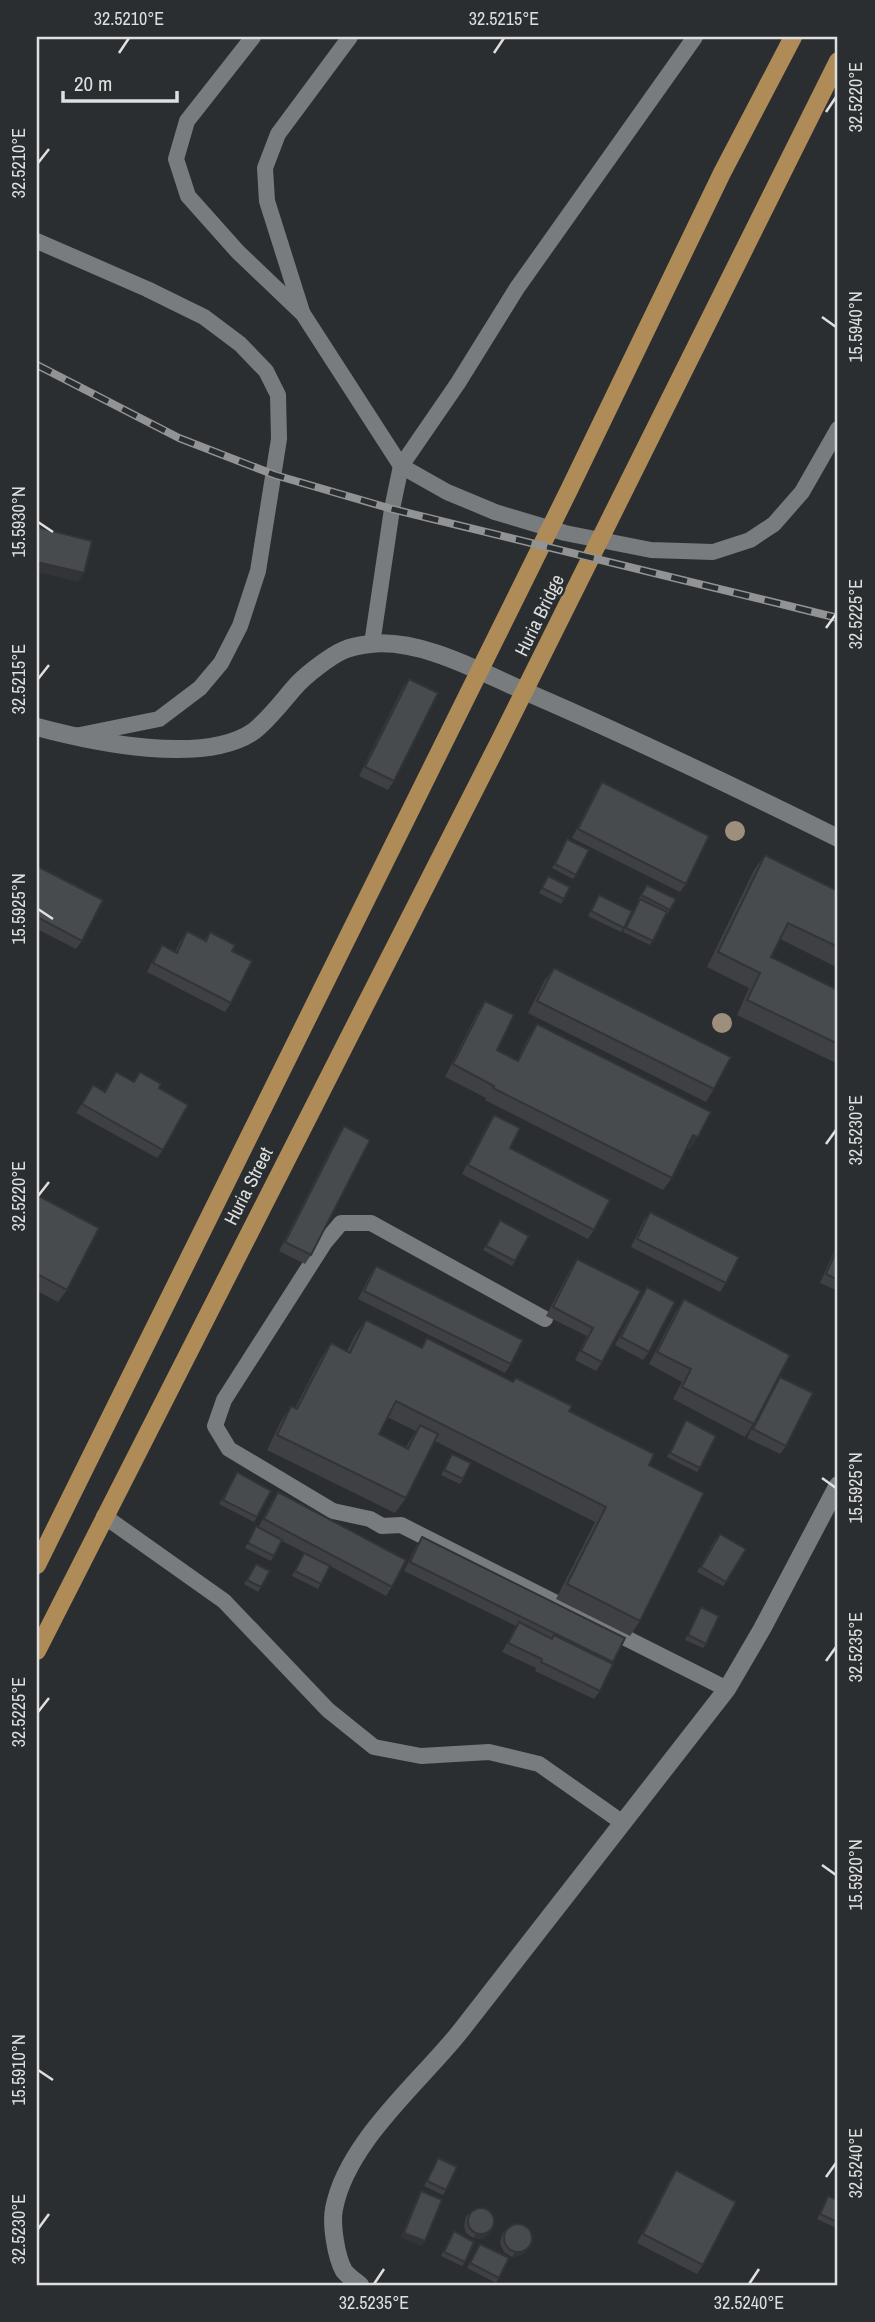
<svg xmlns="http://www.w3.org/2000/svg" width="875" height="2322" font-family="'Archivo Narrow',sans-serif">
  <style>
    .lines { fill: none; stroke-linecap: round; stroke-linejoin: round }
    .service { stroke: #787c7f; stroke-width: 16 }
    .minor { stroke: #787c7f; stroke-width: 18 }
    .tertiary { stroke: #787c7f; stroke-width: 18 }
    .primary { stroke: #af8b58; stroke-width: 18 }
    .rail-casing { stroke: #919394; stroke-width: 8 }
    .rail { stroke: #2b2e30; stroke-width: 5; stroke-dasharray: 16; stroke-linecap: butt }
    .tree { fill: #9e8f7d }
    .wall { fill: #3e4043; fill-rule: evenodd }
    .shaded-wall { fill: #323437 }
    .building { fill: #484b4e; stroke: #323437; stroke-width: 2 }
    .ticks { fill: none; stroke: #dddfe0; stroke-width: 2.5 }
    .labels { text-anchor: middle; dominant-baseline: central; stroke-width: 5; stroke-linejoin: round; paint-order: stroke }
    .street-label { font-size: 19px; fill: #dddfe0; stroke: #2b2e30 }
    .neatline { fill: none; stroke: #dddfe0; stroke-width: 2.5 }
    .ticks-label { font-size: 18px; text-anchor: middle; fill: #dddfe0 }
  </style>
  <rect width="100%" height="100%" fill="#2b2e30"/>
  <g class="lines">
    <g class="service">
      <polyline points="253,37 187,121 176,159 188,196 238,252 303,314 401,466 447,492 495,512 565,533 651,550 713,552 750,540 774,524 802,492 838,429"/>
      <polyline points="37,241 147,289 204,317 240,344 266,371 278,395 279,439 258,571 240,626 221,663 200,688 159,719 75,736"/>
      <polyline points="302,312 267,201 265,168 278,134 350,37"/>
      <polyline points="372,644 392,509 401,466 458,383 517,288 695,37"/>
      <polyline points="545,1319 371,1223 341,1223 325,1242 224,1400 215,1426 229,1449 333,1511 370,1519 382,1526 401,1525 727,1689"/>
      <polyline points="104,1516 224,1601 328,1710 374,1747 421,1756 489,1752 539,1764 623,1823"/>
    </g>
    <path class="minor" d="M360 2285C355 2281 348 2276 344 2271 336 2257 331 2224 334 2209 346 2143 419 2083 459 2033 549 1919 638 1804 727 1689L762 1629 838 1485"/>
    <path class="tertiary" d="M37 727C93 742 204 766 254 731 269 719 281 703 294 688 304 676 330 656 344 650 351 647 362 645 370 644 422 638 484 674 531 694 635 739 737 788 838 838"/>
    <g class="primary">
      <polyline points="37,1565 569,490 722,173 793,37"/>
      <polyline points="37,1651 499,742 838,61"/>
    </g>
    <g class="rail-casing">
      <polyline id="rail" points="37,365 179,438 275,475 392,509 838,618"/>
    </g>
    <use href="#rail" class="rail"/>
  </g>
  <g class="tree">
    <circle cx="735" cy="831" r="10"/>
    <circle cx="722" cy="1023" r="10"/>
  </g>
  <g class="wall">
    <polygon points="409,679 394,781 388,790 359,776 403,687"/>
    <polygon points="602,782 686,884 680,892 572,838 596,791"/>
    <polygon points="567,839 576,875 573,879 552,868"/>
    <polygon points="765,855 838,891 838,968 780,939 771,957 838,990 838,1064 737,1015 749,988 707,967 754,870"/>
    <polygon points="37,866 82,941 76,949 37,929"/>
    <polygon points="548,876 564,899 561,904 539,893"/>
    <polygon points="647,885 670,910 667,915 666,914 650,945 623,932 639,901 638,900"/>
    <polygon points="599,895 624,928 621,932 588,916"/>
    <polygon points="187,931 204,940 210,932 232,951 231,1003 225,1012 147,972 156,954 162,945 175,952 181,940"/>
    <polygon points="554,968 714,1089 706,1102 528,1013 545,980"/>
    <polygon points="485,1001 497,1050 517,1061 529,1036 537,1024 698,1137 690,1149 687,1148 672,1178 663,1190 485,1100 486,1098 445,1077 477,1013"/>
    <polygon points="116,1072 134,1082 140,1072 159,1088 163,1150 157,1158 76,1113 93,1085 104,1091"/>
    <polygon points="494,1115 510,1148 594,1230 588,1239 462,1174 488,1124"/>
    <polygon points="344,1126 311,1255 305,1264 279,1251 338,1135"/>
    <polygon points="37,1195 67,1290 58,1302 37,1291"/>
    <polygon points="650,1212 726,1283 720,1292 631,1247 644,1220"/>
    <polygon points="500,1220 515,1261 512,1266 483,1250"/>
    <polygon points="838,1243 838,1291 820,1283"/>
    <polygon points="577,1259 602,1362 596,1371 575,1360 587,1336 546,1316 571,1268"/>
    <polygon points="376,1266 511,1364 505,1373 358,1299 370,1275"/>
    <polygon points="647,1287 649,1352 643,1360 615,1345 641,1296"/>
    <polygon points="684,1299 776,1381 786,1446 780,1454 747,1438 759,1414 745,1437 673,1399 682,1382 649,1364 676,1311"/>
    <path d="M366 1320 421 1347 427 1338 569 1411 649 1465 640 1621 630 1636 556 1599 595 1522 435 1441 406 1498 395 1513 267 1450 281 1421 291 1406 295 1408 321 1358 331 1343 347 1351 355 1335ZM387 1417 416 1431 406 1447 379 1434Z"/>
    <polygon points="686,1420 700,1468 697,1472 667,1457"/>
    <polygon points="452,1454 463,1479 460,1484 441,1475"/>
    <polygon points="237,1472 257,1517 254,1522 219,1504"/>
    <polygon points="278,1492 392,1587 386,1596 330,1566 318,1589 292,1576 304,1553 317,1559 282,1541 271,1561 245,1548 253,1531 256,1526 258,1528 272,1501"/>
    <polygon points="422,1537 625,1638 600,1691 594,1699 535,1671 536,1668 502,1652 516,1626 404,1571 416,1546"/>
    <polygon points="716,1538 726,1582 723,1586 697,1572"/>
    <polygon points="256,1564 261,1587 258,1592 244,1584"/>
    <polygon points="701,1607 706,1644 703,1648 685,1640"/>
    <polygon points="438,2158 446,2190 443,2195 424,2186"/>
    <polygon points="676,2170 703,2265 697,2274 637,2243 670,2179"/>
    <polygon points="421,2191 422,2246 401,2237 418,2196"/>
    <polygon points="828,2196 838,2221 834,2227 817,2219"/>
    <polygon points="469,2213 492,2230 488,2234 482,2239 473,2238 466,2233 464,2226 466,2217"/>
    <polygon points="505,2230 528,2249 521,2255 512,2257 504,2252 500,2243 502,2235"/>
    <polygon points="454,2231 465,2262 462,2266 441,2256"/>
    <polygon points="480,2244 499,2278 496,2283 467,2268"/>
  </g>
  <g class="shaded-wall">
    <polygon points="37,562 84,573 78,582 37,572"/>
    <polygon points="693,1135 698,1137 690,1149 685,1147"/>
    <polygon points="492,2230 488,2234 482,2239 473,2238 476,2234"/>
    <polygon points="404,2233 425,2241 422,2246 401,2237"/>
    <polygon points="531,2245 521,2255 512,2257 515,2252"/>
  </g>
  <g class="building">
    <polygon points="37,527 92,541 84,573 37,562"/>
    <polygon points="409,679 438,693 394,781 365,767"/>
    <polygon points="602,782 709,836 686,884 578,829"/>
    <polygon points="567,839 589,850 576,875 555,864"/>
    <polygon points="765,855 838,891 838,947 788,923 771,957 838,990 838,1044 747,1000 760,973 718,952"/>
    <polygon points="37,866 103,900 82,941 37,917"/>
    <polygon points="548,876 570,887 564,899 542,888"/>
    <polygon points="647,885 676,899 670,910 641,895"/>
    <polygon points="599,895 632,911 624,928 591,911"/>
    <polygon points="640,899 667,912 653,941 626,928"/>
    <polygon points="187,931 206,941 210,932 235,945 232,951 252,961 231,1003 153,963 162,945 177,953"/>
    <polygon points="554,968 731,1057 714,1089 537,1001"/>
    <polygon points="485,1001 514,1015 497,1050 518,1061 537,1024 711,1112 698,1137 693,1135 672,1178 493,1088 494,1086 453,1064"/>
    <polygon points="116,1072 134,1082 140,1072 161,1084 159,1088 188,1105 163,1150 82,1104 93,1085 105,1092"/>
    <polygon points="494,1115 520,1128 510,1148 610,1200 594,1230 468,1165"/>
    <polygon points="344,1126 370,1140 311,1255 285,1242"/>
    <polygon points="37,1195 99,1228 67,1290 37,1274"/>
    <polygon points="650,1212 739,1257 726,1283 637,1239"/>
    <polygon points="500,1220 529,1236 515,1261 486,1246"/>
    <polygon points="838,1247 838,1280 826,1274"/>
    <polygon points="577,1259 641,1291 602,1362 581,1351 593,1328 553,1307"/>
    <polygon points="376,1266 523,1340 511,1364 364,1291"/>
    <polygon points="647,1287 675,1302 649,1352 621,1337"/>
    <polygon points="684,1299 790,1355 754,1424 682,1387 691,1369 657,1352"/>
    <polygon points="366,1320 422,1348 427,1338 513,1382 516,1378 572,1406 569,1411 654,1454 649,1465 704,1493 640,1621 567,1584 606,1507 396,1401 379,1434 408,1449 420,1425 438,1434 406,1498 277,1435 291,1406 297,1409 331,1343 350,1353"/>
    <polygon points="780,1377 813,1393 786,1446 753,1429"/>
    <polygon points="686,1420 716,1436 700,1468 670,1453"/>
    <polygon points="452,1454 471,1463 463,1479 444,1470"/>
    <polygon points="237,1472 271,1491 257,1517 223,1500"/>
    <polygon points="278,1492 406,1560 392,1587 264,1519"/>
    <polygon points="256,1526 282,1540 274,1556 248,1543"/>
    <polygon points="720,1534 746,1549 726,1582 701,1567"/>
    <polygon points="422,1537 625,1638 613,1662 410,1562"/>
    <polygon points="304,1553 330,1566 321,1584 295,1571"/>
    <polygon points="256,1564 270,1571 261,1587 247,1580"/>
    <polygon points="701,1607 719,1616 706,1644 688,1635"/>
    <polygon points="519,1622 552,1639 554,1635 613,1664 600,1691 541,1662 542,1659 508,1643"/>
    <polygon points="438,2158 457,2167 446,2190 427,2181"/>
    <polygon points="676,2170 736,2202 703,2265 643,2234"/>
    <polygon points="421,2191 442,2200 425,2241 404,2233"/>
    <polygon points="828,2196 838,2200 837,2222 820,2214"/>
    <circle cx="481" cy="2221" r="13"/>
    <circle cx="518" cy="2238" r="14"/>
    <polygon points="454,2231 474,2242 465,2262 444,2252"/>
    <polygon points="480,2244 509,2258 499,2278 470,2263"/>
  </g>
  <path class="ticks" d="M119 53 129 38M494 53 504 38M826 112 836 97M38 163 49 149M822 317 836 327M38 522 53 532M826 628 836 614M38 679 49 665M38 909 53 919M826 1144 836 1130M38 1196 49 1182M822 1478 836 1488M826 1661 836 1647M38 1712 49 1698M822 1865 836 1875M38 2070 53 2080M826 2177 836 2163M38 2229 49 2214M374 2284 384 2269M749 2284 759 2269"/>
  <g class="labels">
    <g class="street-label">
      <text transform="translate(539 615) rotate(-64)">Huria Bridge</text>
      <text transform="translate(248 1186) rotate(-63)">Huria Street</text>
    </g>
  </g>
  <rect width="875" height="2322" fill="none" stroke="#2b2e30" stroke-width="77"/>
  <path d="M63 91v10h114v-10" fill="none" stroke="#dddfe0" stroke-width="3.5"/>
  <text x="74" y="91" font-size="21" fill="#dddfe0" stroke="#2b2e30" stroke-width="5" paint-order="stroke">20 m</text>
  <rect x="38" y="38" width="798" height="2246" class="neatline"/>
  <g class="ticks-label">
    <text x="129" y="25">32.5210°E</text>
    <text x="504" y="25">32.5215°E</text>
    <text transform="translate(856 97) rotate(-90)" y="6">32.5220°E</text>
    <text transform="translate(19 163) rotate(-90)" y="6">32.5210°E</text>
    <text transform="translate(856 327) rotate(-90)" y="6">15.5940°N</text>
    <text transform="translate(19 522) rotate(-90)" y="6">15.5930°N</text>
    <text transform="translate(856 614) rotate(-90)" y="6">32.5225°E</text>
    <text transform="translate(19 679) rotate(-90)" y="6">32.5215°E</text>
    <text transform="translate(19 909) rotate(-90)" y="6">15.5925°N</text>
    <text transform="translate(856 1130) rotate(-90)" y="6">32.5230°E</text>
    <text transform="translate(19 1196) rotate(-90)" y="6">32.5220°E</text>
    <text transform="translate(856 1488) rotate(-90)" y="6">15.5925°N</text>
    <text transform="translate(856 1647) rotate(-90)" y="6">32.5235°E</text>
    <text transform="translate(19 1712) rotate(-90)" y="6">32.5225°E</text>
    <text transform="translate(856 1875) rotate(-90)" y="6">15.5920°N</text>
    <text transform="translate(19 2070) rotate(-90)" y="6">15.5910°N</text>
    <text transform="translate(856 2163) rotate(-90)" y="6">32.5240°E</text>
    <text transform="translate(19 2229) rotate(-90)" y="6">32.5230°E</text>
    <text x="374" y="2309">32.5235°E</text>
    <text x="749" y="2309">32.5240°E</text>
  </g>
</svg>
